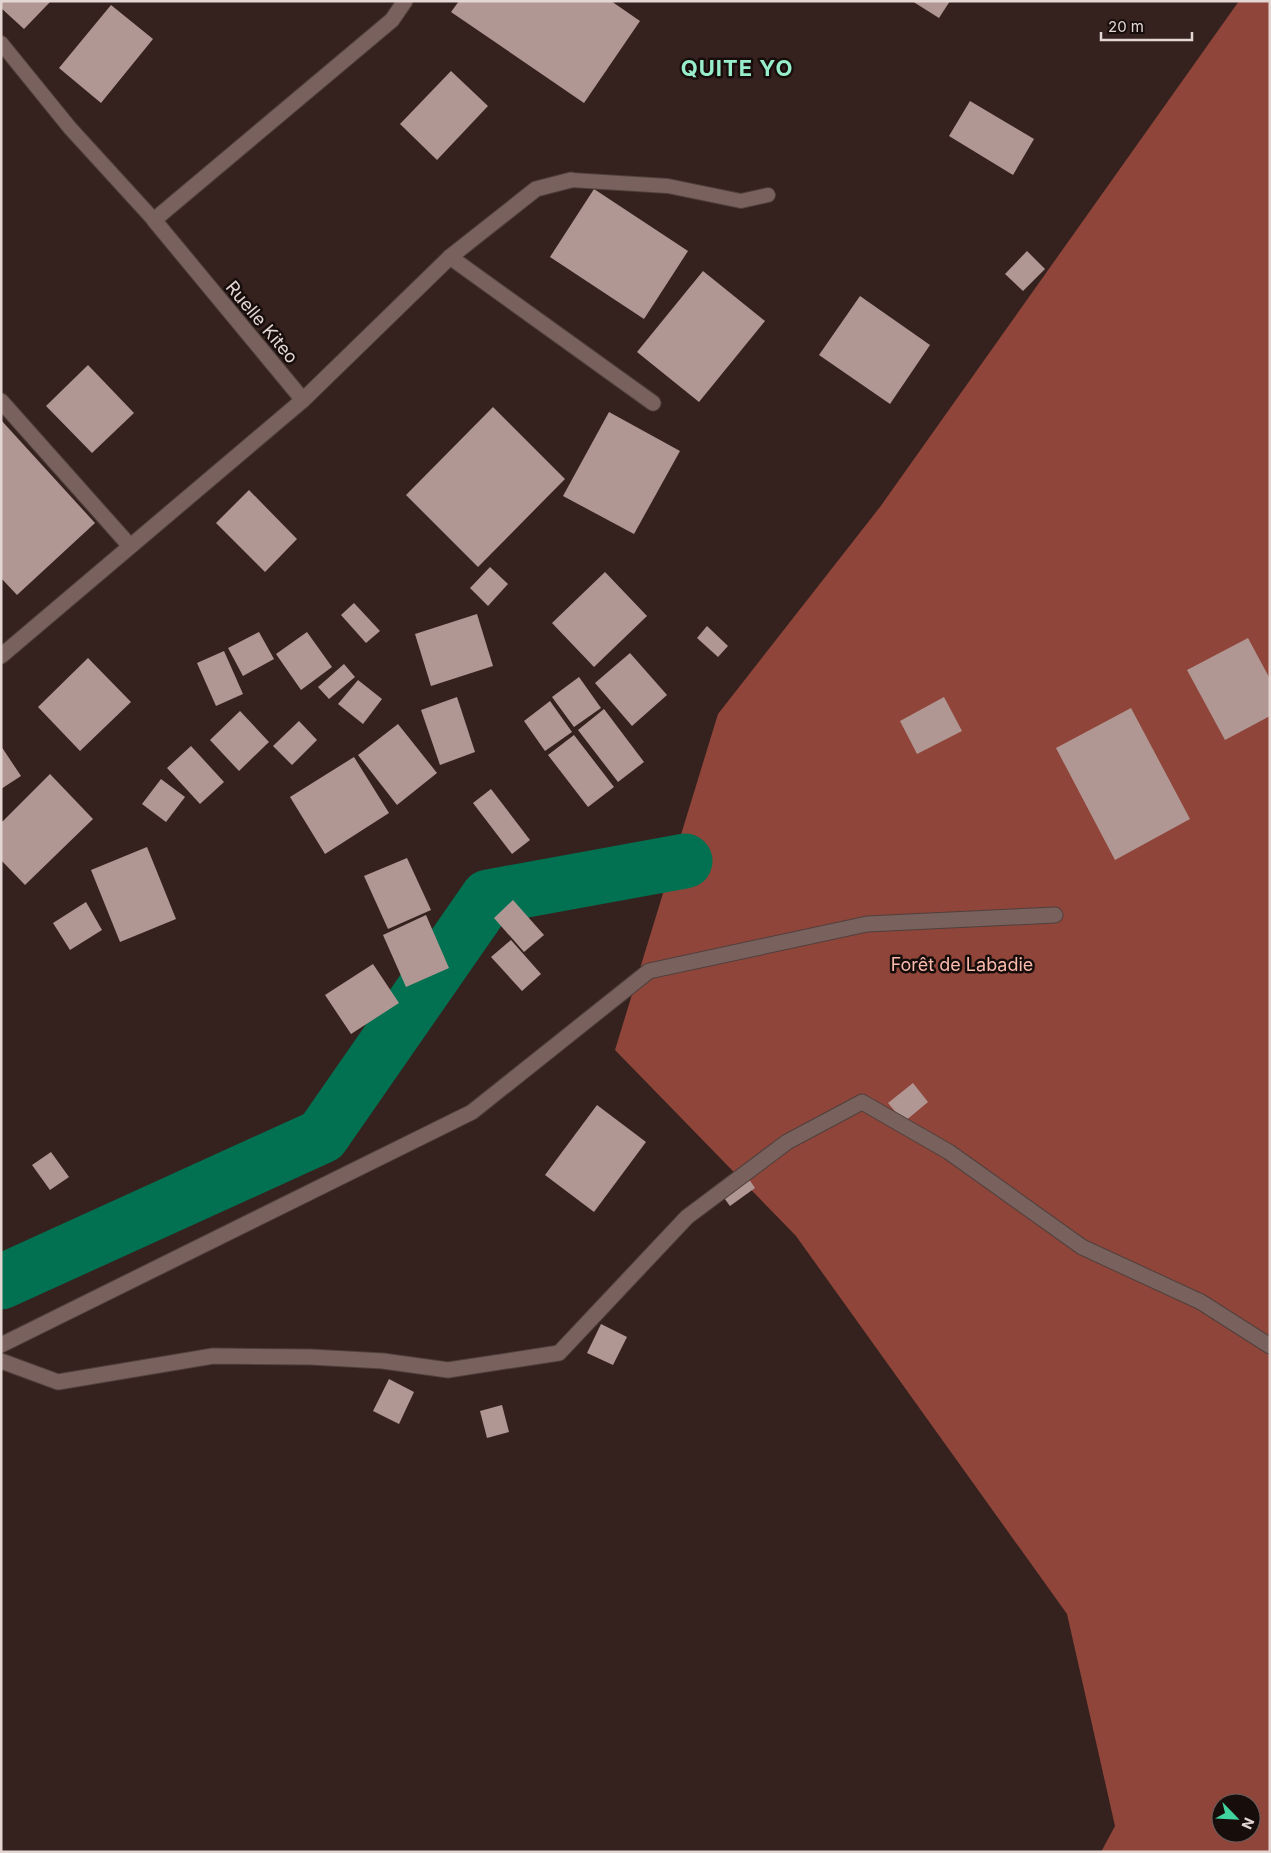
<svg xmlns="http://www.w3.org/2000/svg" width="1271" height="1853" font-family="Inter,sans-serif">
  <style>
    .forest { fill: #8f453a; fill-rule: evenodd }
    .lines { fill: none; stroke-linecap: round; stroke-linejoin: round }
    .river { stroke: #017151; stroke-width: 55 }
    .building { fill: #b19793 }
    .lane-casing { stroke: #50403d; stroke-width: 16 }
    .street-casing { stroke: #50403d; stroke-width: 17 }
    .lane { stroke: #79615d; stroke-width: 14 }
    .street { stroke: #79615d; stroke-width: 15 }
    .labels { text-anchor: middle; dominant-baseline: central; stroke-width: 5; stroke-linejoin: round; paint-order: stroke }
    .street-label { font-size: 18px; fill: #e4d6d3; stroke: #170e0c }
    .park-label { font-size: 18px; fill: #fbb9ad; stroke: #170e0c }
    .district-label { font-size: 22px; font-weight: bold; letter-spacing: 1px; fill: #97eec8; stroke: #170e0c }
  </style>
  <rect width="100%" height="100%" fill="#35221e"/>
  <path class="forest" d="M1239 1H1270V1852H1101L1115 1826 1067 1614 796 1236 615 1050 718 714 880 507ZM1221 1803H1251V1833H1221Z"/>
  <g class="lines">
    <polyline class="river" points="1,1282 322,1136 488,897 685,861"/>
  </g>
  <g class="building">
    <polygon points="1,1 51,1 24,29 1,8"/>
    <polygon points="459,1 611,1 640,21 584,103 451,12"/>
    <polygon points="912,1 950,1 939,18"/>
    <polygon points="111,5 153,39 101,103 59,68"/>
    <polygon points="451,71 488,106 437,160 400,124"/>
    <polygon points="970,101 1034,139 1013,175 949,136"/>
    <polygon points="594,189 688,251 644,319 550,257"/>
    <polygon points="1027,251 1045,269 1023,291 1005,274"/>
    <polygon points="703,271 765,321 699,402 637,352"/>
    <polygon points="860,296 930,345 890,404 819,355"/>
    <polygon points="88,365 134,413 92,453 46,406"/>
    <polygon points="493,407 565,479 478,567 406,495"/>
    <polygon points="609,412 680,451 634,534 563,496"/>
    <polygon points="1,420 95,523 17,595 1,578"/>
    <polygon points="249,490 297,539 265,572 216,523"/>
    <polygon points="490,567 508,584 488,606 470,588"/>
    <polygon points="605,572 647,616 594,667 552,623"/>
    <polygon points="354,603 380,631 366,643 341,615"/>
    <polygon points="477,614 493,666 431,686 415,634"/>
    <polygon points="707,626 728,646 718,657 697,638"/>
    <polygon points="259,632 274,659 243,676 228,648"/>
    <polygon points="307,632 332,667 301,690 276,654"/>
    <polygon points="1248,638 1270,679 1270,716 1225,740 1187,670"/>
    <polygon points="224,651 243,694 216,706 197,663"/>
    <polygon points="630,653 667,695 632,726 595,683"/>
    <polygon points="88,658 131,702 80,751 38,707"/>
    <polygon points="344,664 355,677 329,699 318,687"/>
    <polygon points="579,677 601,708 574,727 552,697"/>
    <polygon points="358,680 382,699 363,724 338,704"/>
    <polygon points="457,697 475,752 440,765 421,710"/>
    <polygon points="944,697 962,731 917,754 900,721"/>
    <polygon points="550,701 572,732 545,751 524,721"/>
    <polygon points="1131,708 1190,819 1115,860 1056,748"/>
    <polygon points="604,709 644,762 618,782 578,730"/>
    <polygon points="240,711 269,742 239,771 210,740"/>
    <polygon points="299,721 317,740 292,765 273,746"/>
    <polygon points="398,724 437,773 397,805 358,755"/>
    <polygon points="574,735 614,787 588,807 548,755"/>
    <polygon points="1,746 21,776 1,789"/>
    <polygon points="191,746 224,782 200,804 167,768"/>
    <polygon points="354,757 389,813 325,854 290,797"/>
    <polygon points="50,774 93,819 25,885 1,860 1,823"/>
    <polygon points="161,779 185,797 166,822 142,804"/>
    <polygon points="491,789 530,840 512,854 473,803"/>
    <polygon points="147,847 176,919 120,942 91,870"/>
    <polygon points="407,858 431,910 388,929 364,876"/>
    <polygon points="513,900 544,935 524,952 494,918"/>
    <polygon points="86,902 102,930 70,950 53,923"/>
    <polygon points="426,915 449,968 406,987 383,935"/>
    <polygon points="511,940 541,974 522,991 491,957"/>
    <polygon points="373,964 399,1003 351,1034 325,995"/>
    <polygon points="913,1083 928,1102 904,1122 888,1103"/>
    <polygon points="597,1105 646,1142 594,1212 545,1175"/>
    <polygon points="51,1152 69,1177 50,1190 32,1165"/>
    <polygon points="742,1169 755,1188 730,1206 716,1187"/>
    <polygon points="601,1324 627,1337 613,1365 587,1353"/>
    <polygon points="389,1379 414,1392 399,1424 373,1411"/>
    <polygon points="502,1405 509,1432 487,1438 480,1411"/>
  </g>
  <g class="lines">
    <g class="lane-casing">
      <g id="lane">
        <polyline points="1,43 70,128 154,220"/>
        <polyline points="571,180 668,186 741,201 768,195"/>
      </g>
    </g>
    <g class="street-casing">
      <g id="street">
        <polyline points="450,257 653,403"/>
        <polyline points="303,400 450,257 536,189 571,180"/>
        <polyline points="1,401 130,546"/>
        <polyline points="1,656 303,400 154,220 392,20 405,1"/>
        <polyline points="1,1345 472,1112 649,971 867,924 1055,915"/>
        <polyline points="1,1361 58,1382 213,1356 311,1357 383,1361 448,1370 559,1353 687,1217 787,1142 862,1102 949,1152 1082,1247 1201,1302 1270,1346"/>
      </g>
    </g>
    <use href="#lane" class="lane"/>
    <use href="#street" class="street"/>
  </g>
  <g class="labels">
    <g class="street-label">
      <text transform="translate(262 322) rotate(50)">Ruelle Kiteo</text>
    </g>
    <g class="park-label">
      <text x="962" y="964">Forêt de Labadie</text>
    </g>
    <g class="district-label">
      <text x="737" y="68">QUITE YO</text>
    </g>
  </g>
  <rect width="1271" height="1853" fill="none" stroke="#e4d6d3" stroke-width="5"/>
  <g transform="translate(1236 1818) rotate(114)"><circle r="24" fill="#170e0c" stroke="#695e5c"/>
  <path d="M0-4L9 19L0 12L-9 19Z" fill="#42d4a0"/>
  <text y="-8" font-size="14" font-weight="bold" text-anchor="middle" fill="#e4d6d3">N</text>
  </g>
  <path d="M1101 32v8h91v-8" fill="none" stroke="#e4d6d3" stroke-width="2.5"/>
  <text x="1108" y="32" font-size="15" fill="#e4d6d3" stroke="#170e0c" stroke-width="4" paint-order="stroke">20 m</text>
</svg>
